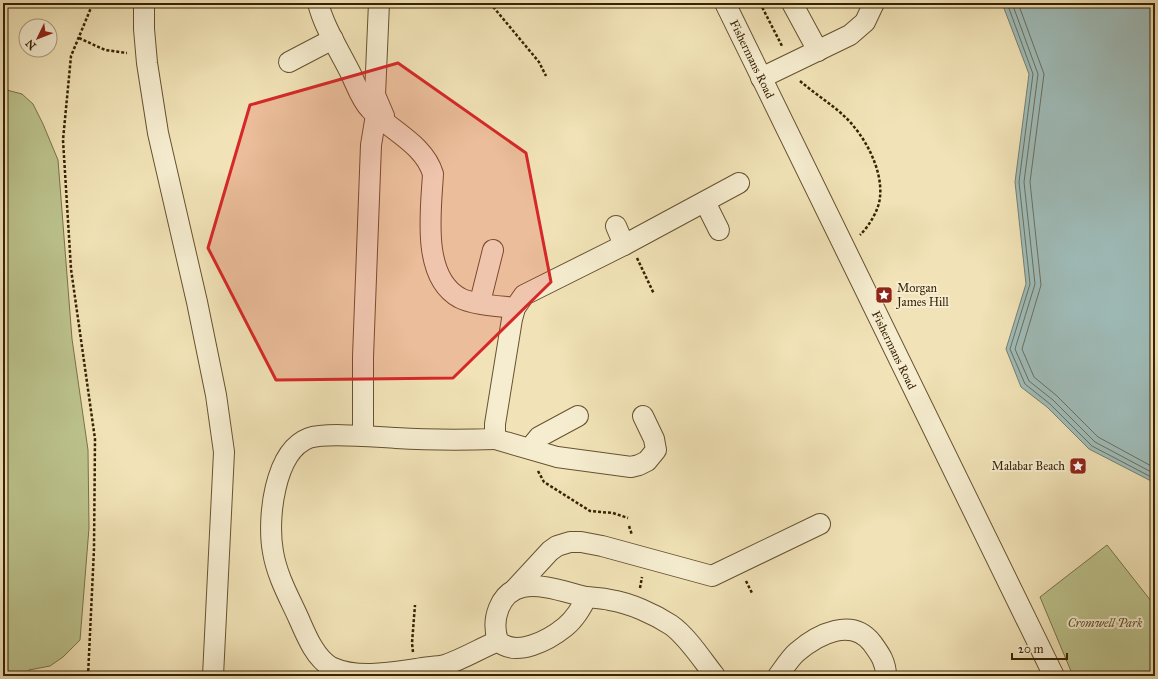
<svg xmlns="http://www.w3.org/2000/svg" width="1158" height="679" font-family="'IM FELL Great Primer',serif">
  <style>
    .green { fill: #bcc38d; stroke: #7a7248 }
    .water { fill: #9fbcb9; stroke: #757e70 }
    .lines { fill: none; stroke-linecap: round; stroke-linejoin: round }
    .shore { stroke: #6b6f5e; stroke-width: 1 }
    .minor-casing { stroke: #665230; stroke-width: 22 }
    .path { stroke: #372203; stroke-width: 2.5; stroke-dasharray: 3 2; stroke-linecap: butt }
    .minor { stroke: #f6edd0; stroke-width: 20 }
    .marked { fill: #d62828; fill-opacity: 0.2; stroke: #d62828; stroke-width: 3; stroke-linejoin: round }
    .labels { text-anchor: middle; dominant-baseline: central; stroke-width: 4; stroke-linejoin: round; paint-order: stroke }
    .street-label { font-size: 12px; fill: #372203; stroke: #f6edd0 }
    .poi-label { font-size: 12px; fill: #372203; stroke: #f6edd0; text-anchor: start }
    .park-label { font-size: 12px; font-style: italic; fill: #5f522c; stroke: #f6edd0 }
  </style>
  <rect width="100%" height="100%" fill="#f1e3b7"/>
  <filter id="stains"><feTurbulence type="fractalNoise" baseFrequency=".005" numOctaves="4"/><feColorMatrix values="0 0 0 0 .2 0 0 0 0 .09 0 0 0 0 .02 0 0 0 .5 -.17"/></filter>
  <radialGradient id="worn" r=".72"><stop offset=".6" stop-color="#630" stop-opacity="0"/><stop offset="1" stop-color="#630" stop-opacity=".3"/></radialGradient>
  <g class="green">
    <polygon points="3,89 22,94 33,104 43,124 58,160 72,339 88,450 89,528 80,640 63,657 50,666 29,670 29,676 3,676"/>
    <polygon points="1107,545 1155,606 1155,676 1073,676 1040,597"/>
  </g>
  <polygon class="water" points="1002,3 1155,3 1155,483 1089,449 1047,407 1021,387 1006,349 1026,284 1015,182 1029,74"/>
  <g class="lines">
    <g class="shore">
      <polyline points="1007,3 1033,74 1019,182 1030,284 1010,349 1025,384 1050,404 1092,446 1155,479"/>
      <polyline points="1012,3 1038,74 1024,182 1035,284 1015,349 1029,381 1053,400 1095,442 1155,474"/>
      <polyline points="1018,3 1044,74 1030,182 1041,285 1022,349 1034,377 1057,396 1098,437 1155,468"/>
    </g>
    <g class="minor-casing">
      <g id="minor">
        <polyline points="144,3 144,29 147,63 158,133 197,302 216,395 224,452 213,676"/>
        <path d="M318 3C324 27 339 50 350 72 356 84 361 100 370 109 391 131 424 144 433 174 431 210 421 277 460 298 474 305 499 306 515 308"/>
        <polyline points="379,3 375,95 384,116"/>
        <polyline points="725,3 1054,676"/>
        <polyline points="792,3 818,51"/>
        <polyline points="289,62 333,39"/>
        <polyline points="761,78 850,35 865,22 874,3"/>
        <polyline points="705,202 719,230"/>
        <polyline points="616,226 624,245"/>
        <polyline points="480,302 493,250"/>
        <polyline points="363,436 363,357 371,145 376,115"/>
        <polyline points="495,439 557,457 631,467 639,465 647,461 656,450 654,439 643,416"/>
        <polyline points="530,448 539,437 578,416"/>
        <polyline points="514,590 550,551 557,546 570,542 581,542 602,546 712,576 820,524"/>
        <path d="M587 597C581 608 575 619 565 627 549 640 516 658 498 641 491 620 499 592 523 587 541 583 568 593 586 597 593 598 602 598 610 600 630 603 654 614 671 625 687 636 703 661 715 676"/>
        <path d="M498 641C481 648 463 659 445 665 436 667 426 667 417 669 390 673 357 679 331 667 315 658 306 635 299 619 289 597 277 576 273 552 267 520 274 451 309 438 326 432 376 437 396 438 429 440 462 440 495 439V424L512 319 515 308 524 295 624 245 739 183"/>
        <path d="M778 676C784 668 790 658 797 652 818 634 852 617 872 643 880 654 886 662 886 676"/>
      </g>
    </g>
    <g class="path">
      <polyline points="490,3 539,62 546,76"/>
      <polyline points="760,3 782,46"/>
      <polyline points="79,38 105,50 127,53"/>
      <path d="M800 81C814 93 830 103 843 115 864 134 883 169 880 197 879 210 869 226 860 235"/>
      <polyline points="637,258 654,294"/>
      <polyline points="538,471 544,482 590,511 613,513 628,518"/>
      <polyline points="629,526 632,535"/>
      <polyline points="746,581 752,593"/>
      <polyline points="640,588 642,577"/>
      <polyline points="413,652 412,643 415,605"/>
      <polyline points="88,676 94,549 95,439 71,269 63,140 71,56 93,3"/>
    </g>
    <use href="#minor" class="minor"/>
  </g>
  <path class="marked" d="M398 63 526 153 551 282 453 378 276 380 208 248 250 105Z"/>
  <defs>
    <g id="sight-square" transform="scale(0.9)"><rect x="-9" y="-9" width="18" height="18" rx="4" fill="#8f2418" stroke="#f6edd0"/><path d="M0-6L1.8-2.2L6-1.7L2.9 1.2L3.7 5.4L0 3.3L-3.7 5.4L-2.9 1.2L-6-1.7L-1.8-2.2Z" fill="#fff"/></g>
  </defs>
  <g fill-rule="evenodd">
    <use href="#sight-square" x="884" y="295"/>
    <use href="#sight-square" x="1078" y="466"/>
  </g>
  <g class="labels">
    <g class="street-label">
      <text transform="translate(752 59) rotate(64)">Fishermans Road</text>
      <text transform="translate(894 350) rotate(64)">Fishermans Road</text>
    </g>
    <g class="poi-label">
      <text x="897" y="288">Morgan<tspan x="897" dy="14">James Hill</tspan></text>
      <text x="1065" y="466" text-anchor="end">Malabar Beach</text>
    </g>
    <g class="park-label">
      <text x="1105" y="623">Cromwell Park</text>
    </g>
  </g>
  <rect width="1158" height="679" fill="none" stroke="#f1e3b7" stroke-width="16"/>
  <rect x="4" y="4" width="1150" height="671" fill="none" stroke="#372203" stroke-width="2"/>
  <rect x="8" y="8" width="1142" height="663" fill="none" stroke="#372203"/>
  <g transform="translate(38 38) rotate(227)"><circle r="19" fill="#f6edd0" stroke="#aa9c7e"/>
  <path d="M0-3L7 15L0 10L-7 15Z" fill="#8f2418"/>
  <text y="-6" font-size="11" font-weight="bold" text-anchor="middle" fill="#372203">N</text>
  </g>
  <path d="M1012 653v6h55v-6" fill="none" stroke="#372203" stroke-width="2"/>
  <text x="1018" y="653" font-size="12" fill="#372203" stroke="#f6edd0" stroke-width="3" paint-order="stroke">20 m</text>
  <rect width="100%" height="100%" filter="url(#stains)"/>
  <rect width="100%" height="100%" fill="url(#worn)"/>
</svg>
